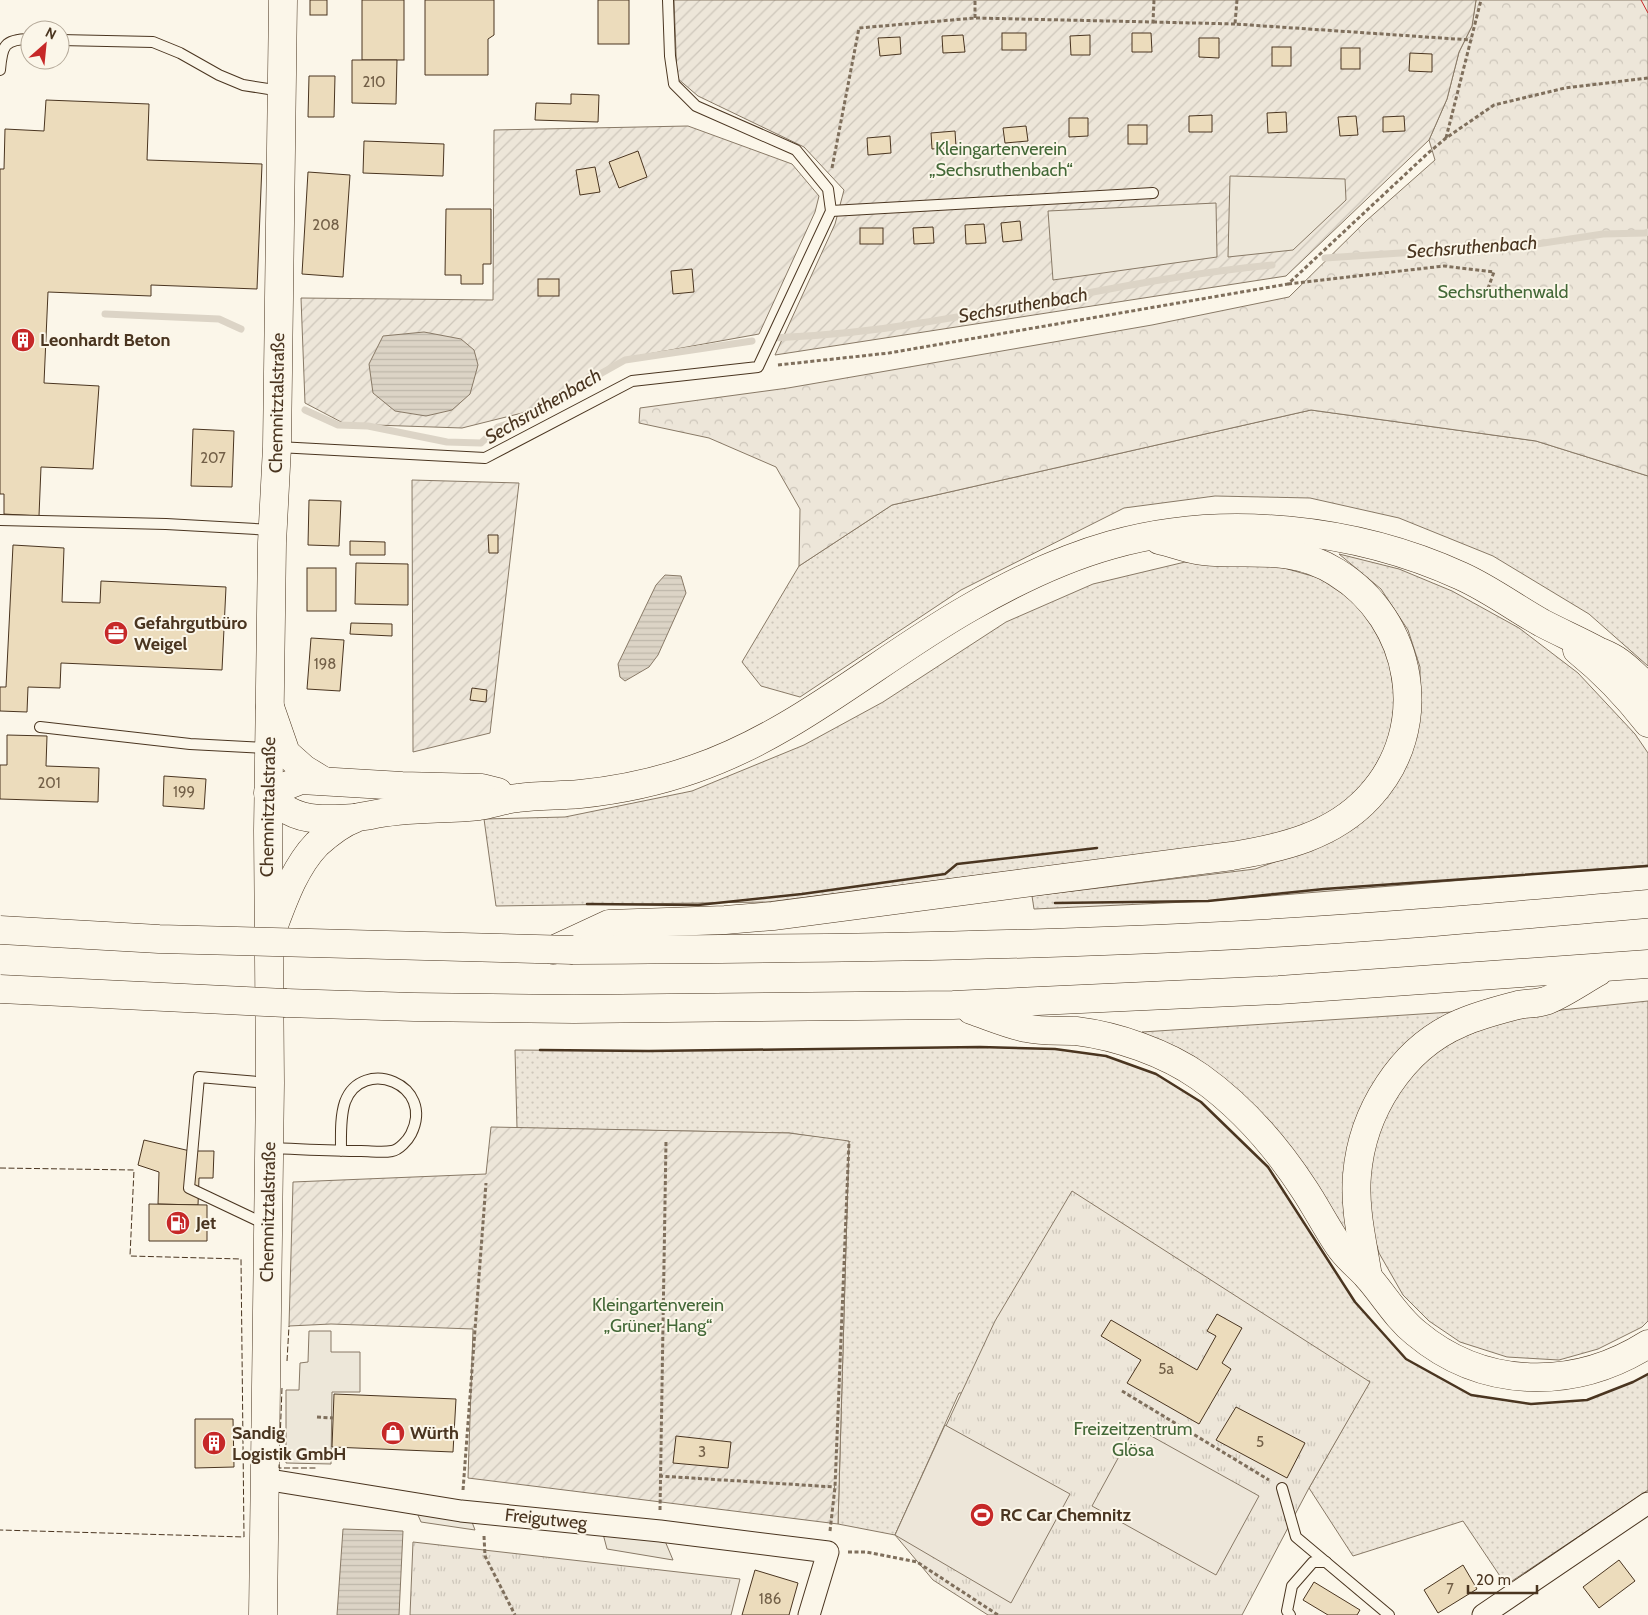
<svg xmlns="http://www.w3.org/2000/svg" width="1648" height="1615" font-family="Cabin,sans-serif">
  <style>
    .grass { fill: url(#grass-dots); stroke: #887966 }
    .forest { fill: url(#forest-crowns); stroke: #887966 }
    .park { fill: url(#park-tufts); stroke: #887966 }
    .garden { fill: url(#garden-furrows); stroke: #887966 }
    .pitch { fill: #ede6d9; stroke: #887966 }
    .parking { fill: #ede7d9; stroke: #887966 }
    .water { fill: url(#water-rules); stroke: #887966 }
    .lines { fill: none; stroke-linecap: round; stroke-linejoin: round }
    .stream { stroke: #dcd4c6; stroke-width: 7 }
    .building { fill: #ecdcbc; stroke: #4a3520 }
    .lane-casing { stroke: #4a3520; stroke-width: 12 }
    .street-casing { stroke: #4a3520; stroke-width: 23 }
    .primary-casing { stroke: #4a3520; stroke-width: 29 }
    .highway-casing { stroke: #4a3520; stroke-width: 29 }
    .path { stroke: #7f6f5c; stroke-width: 3; stroke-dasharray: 4 2.5; stroke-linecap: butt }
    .lane { stroke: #fbf6e9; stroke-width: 10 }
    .street { stroke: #fbf6e9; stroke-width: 21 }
    .primary { stroke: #fbf6e9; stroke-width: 28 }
    .highway { stroke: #fbf6e9; stroke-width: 28 }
    .highway-bridge-casing { stroke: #4a3520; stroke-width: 29; stroke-linecap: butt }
    .highway-bridge { stroke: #fbf6e9; stroke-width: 28 }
    .fence { stroke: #4a3520; stroke-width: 1; stroke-dasharray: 6 2.5; stroke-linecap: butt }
    .wall { stroke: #4a3520; stroke-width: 2.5 }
    .power { stroke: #c62828; stroke-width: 1; stroke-dasharray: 18 4 2.5 4; stroke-linecap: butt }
    .labels { text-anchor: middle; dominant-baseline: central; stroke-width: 4; stroke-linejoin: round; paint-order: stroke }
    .number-label { font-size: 15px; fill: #725f47 }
    .park-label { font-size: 18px; fill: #436837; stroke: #fbf6e9 }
    .poi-label { font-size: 18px; font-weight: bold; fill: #4a3520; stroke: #fbf6e9; text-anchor: start }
    .street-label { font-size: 18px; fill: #4a3520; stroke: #fbf6e9 }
    .water-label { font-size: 19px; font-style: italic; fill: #4a3520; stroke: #fbf6e9 }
  </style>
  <defs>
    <pattern id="grass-dots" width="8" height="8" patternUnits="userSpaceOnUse" patternTransform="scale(1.25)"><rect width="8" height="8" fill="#ede6d9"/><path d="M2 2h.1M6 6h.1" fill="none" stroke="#cdc6ba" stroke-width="1.8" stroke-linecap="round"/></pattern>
    <pattern id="forest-crowns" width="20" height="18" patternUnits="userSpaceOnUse" patternTransform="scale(1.25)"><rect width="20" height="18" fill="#ede6d9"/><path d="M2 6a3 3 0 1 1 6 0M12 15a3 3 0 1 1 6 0" fill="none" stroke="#cdc6ba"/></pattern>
    <pattern id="park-tufts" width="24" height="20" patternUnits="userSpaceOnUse" patternTransform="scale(1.25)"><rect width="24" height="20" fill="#ede6d9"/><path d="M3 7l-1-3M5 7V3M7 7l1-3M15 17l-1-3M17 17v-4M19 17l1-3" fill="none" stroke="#cdc6ba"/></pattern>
    <pattern id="garden-furrows" width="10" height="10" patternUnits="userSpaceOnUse" patternTransform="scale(1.25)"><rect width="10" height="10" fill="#ede6d9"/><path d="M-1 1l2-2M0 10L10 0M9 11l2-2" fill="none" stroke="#cdc6ba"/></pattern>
    <pattern id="water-rules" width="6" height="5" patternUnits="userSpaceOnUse" patternTransform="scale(1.25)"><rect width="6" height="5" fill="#dcd4c6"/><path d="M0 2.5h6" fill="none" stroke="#beb7aa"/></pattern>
  </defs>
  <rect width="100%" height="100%" fill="#fbf6e9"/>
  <g class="grass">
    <polygon points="1311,410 1536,441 1648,476 1648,666 1589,614 1493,556 1399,518 1310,498 1215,496 1124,508 961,590 800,697 761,686 742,662 799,566 892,505"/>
    <polygon points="1339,554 1399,569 1452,591 1519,628 1578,673 1635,734 1648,753 1648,865 1208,901 1034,909 1032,896 1255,869 1308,850 1408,759 1420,715 1420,667 1408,630 1381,589"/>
    <polygon points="1185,562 1263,562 1319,578 1362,607 1387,648 1395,700 1389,741 1363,788 1317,821 1271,838 768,902 496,906 484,819 565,817 692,791 804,745 883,702 1006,622 1093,584"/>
    <polygon points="1648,1001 1648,1321 1642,1327 1598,1349 1559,1360 1507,1357 1460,1342 1429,1321 1403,1295 1379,1253 1373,1233 1368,1197 1369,1157 1384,1115 1407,1077 1445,1044 1498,1023 1561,1010"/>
    <polygon points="1452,1012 1386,1067 1348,1242 1183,1054 1142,1032"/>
    <polygon points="980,1047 1055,1049 1106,1056 1156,1074 1201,1102 1268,1167 1355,1302 1406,1359 1471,1395 1531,1404 1587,1400 1633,1382 1648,1374 1648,1490 1506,1585 1463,1521 1353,1556 1309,1488 1370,1381 959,1393 895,1535 838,1524 849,1142 789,1133 517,1128 515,1050 649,1051"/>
  </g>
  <polygon class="forest" points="1476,0 1648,0 1648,476 1536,441 1311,410 892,505 799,566 800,509 776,467 709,438 639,423 640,408 788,388 1152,325 1289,297 1366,221 1435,160 1429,140 1447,99 1459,52 1472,26"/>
  <g class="park">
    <polygon points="1072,1191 1370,1382 1309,1488 1242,1615 988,1615 933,1580 895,1535 995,1321"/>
    <polygon points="413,1542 740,1579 731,1615 410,1615"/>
  </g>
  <g class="garden">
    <polygon points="674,0 1476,0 1472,26 1459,52 1447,99 1429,140 1286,276 775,355 835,224 844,190 804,147 698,96 677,78"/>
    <polygon points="688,126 792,164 819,196 815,212 759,334 626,358 522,413 462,428 345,424 305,403 301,298 493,300 494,130"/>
    <polygon points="412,480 519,483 490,733 413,752"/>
    <polygon points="491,1127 789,1133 849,1141 838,1524 468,1478 473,1329 331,1324 289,1326 293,1182 486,1174"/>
  </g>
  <g class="pitch">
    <polygon points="945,1425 1070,1494 1011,1603 895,1535"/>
    <polygon points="1135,1427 1259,1496 1216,1575 1092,1506"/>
  </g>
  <g class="parking">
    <polygon points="1230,176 1345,179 1346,200 1293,250 1228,257"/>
    <polygon points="1216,203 1217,257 1053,280 1048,211"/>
    <polygon points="309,1331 331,1331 331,1352 360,1352 360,1392 332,1392 331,1464 286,1463 286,1390 299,1390 300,1363 308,1362"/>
    <polygon points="414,1506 469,1514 475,1530 421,1522"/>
    <polygon points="602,1530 665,1541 673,1560 607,1549"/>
  </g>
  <g class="water">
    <polygon points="424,332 461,339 474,350 478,365 470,394 452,410 426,416 395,411 373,393 369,364 383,336"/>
    <polygon points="665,575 681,576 686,593 658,655 649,667 625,681 620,677 618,664 656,585"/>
    <polygon points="343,1529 403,1531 399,1615 337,1615"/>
  </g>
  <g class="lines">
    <g class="stream">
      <polyline points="1325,258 1446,250 1468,246 1504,249 1603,234 1645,233 1648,232"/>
      <polyline points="105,314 219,319 241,329"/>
      <path d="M773 338C822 336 872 331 920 323 1038 305 1154 276 1272 265"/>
      <polyline points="305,410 338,425 368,426 447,442 481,443 498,427 516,421 625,360 752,341"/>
    </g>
  </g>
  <g class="building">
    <rect x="310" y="0" width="17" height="15"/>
    <rect x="362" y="0" width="42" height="60"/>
    <polygon points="425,0 494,0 494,35 488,39 488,75 425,75"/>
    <rect x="598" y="0" width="31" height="44"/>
    <rect x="1002" y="33" width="24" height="17"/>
    <polygon points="1132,33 1151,33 1152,52 1132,52"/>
    <polygon points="963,35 965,52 943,53 942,36"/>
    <polygon points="1090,35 1090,55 1071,55 1070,36"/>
    <polygon points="900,37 901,54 880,56 878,38"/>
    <polygon points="1199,38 1219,38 1219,58 1199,57"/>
    <rect x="1272" y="47" width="19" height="19"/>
    <rect x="1341" y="48" width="19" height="21"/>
    <polygon points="1410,53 1432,54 1432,72 1409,71"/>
    <polygon points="352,60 397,60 396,104 352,103"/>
    <polygon points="309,76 335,76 334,117 308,117"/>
    <polygon points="571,94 599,95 598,122 535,120 536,103 571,104"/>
    <polygon points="46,100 149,104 147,160 262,164 257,289 151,285 151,296 48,292 44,383 99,386 93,469 41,467 39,516 4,514 4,494 0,494 0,169 4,169 5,129 44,131"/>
    <polygon points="1286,112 1287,132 1268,133 1267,113"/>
    <polygon points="1212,115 1212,132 1189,132 1189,116"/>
    <polygon points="1356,116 1358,135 1340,136 1338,117"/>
    <polygon points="1404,116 1405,131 1383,132 1383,117"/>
    <polygon points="1069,118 1088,118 1088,136 1069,137"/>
    <rect x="1128" y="125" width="19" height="19"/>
    <polygon points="1026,126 1028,141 1005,143 1003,128"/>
    <polygon points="955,131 956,147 932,149 931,133"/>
    <polygon points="890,136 891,153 868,155 867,138"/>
    <polygon points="364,141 444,144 443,176 363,173"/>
    <polygon points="638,151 647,177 619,188 609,162"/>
    <polygon points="595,167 600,192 580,195 576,170"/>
    <polygon points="308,172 350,175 343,277 302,274"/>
    <polygon points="446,209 491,209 491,264 483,264 483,284 461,284 461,275 445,275"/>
    <polygon points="1020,221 1022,240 1003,242 1001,223"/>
    <polygon points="984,224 986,243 966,244 965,225"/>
    <polygon points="933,227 934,243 914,244 913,228"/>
    <rect x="860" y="228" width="23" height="16"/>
    <polygon points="692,269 694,292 673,294 671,271"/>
    <rect x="538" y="279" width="21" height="17"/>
    <polygon points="193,429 234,431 232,487 191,486"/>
    <polygon points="309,500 341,501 339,546 308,545"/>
    <polygon points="488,535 498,535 498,553 489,553"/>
    <polygon points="350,541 385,542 385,555 350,555"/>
    <polygon points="13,545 64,548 62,602 100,603 101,581 226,587 222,670 61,663 60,688 28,687 27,712 0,711 0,687 6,687"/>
    <polygon points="356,563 408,564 408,605 355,604"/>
    <rect x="307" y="568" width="29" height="43"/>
    <polygon points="351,623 392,624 392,636 350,634"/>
    <polygon points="311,638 344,640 340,691 307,689"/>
    <polygon points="472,688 487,690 486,702 470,700"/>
    <polygon points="7,735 47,736 46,766 99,768 98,802 0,799 0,765 7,765"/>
    <polygon points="164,776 206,779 204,809 163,806"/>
    <polygon points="144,1140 190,1151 214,1151 213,1178 199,1178 198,1205 158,1204 159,1172 138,1165"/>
    <polygon points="149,1204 207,1205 207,1241 149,1241"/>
    <polygon points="1217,1314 1242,1328 1222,1363 1231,1369 1199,1424 1127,1383 1141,1360 1101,1336 1111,1320 1197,1370 1216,1336 1207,1331"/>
    <polygon points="334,1394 456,1399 453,1452 332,1447"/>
    <polygon points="1236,1407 1305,1443 1287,1478 1216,1440"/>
    <polygon points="195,1419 233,1419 234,1467 195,1468"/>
    <polygon points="676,1436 731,1442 728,1468 673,1463"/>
    <polygon points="1619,1560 1635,1581 1599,1608 1583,1587"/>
    <polygon points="1463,1565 1477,1589 1438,1613 1424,1590"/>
    <polygon points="755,1570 798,1583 789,1615 742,1615"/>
    <polygon points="1314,1582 1360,1610 1357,1615 1328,1615 1303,1600"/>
  </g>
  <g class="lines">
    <g class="lane-casing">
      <g id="lane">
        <polyline points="60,40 153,42 180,53 219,75 243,85 281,91"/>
        <path d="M0 70C2 46 4 39 30 39"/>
        <polyline points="831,211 1153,193"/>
        <polyline points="278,447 485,458 632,381 758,367 831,211 828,189 796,150 696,106 674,84 670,56 668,0"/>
        <polyline points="0,520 166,524 272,530"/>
        <polyline points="40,727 190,744 268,748"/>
        <path d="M270 1148C300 1149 331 1151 361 1151 371 1151 382 1153 392 1151 399 1150 408 1140 411 1134 436 1084 362 1056 345 1102 340 1117 341 1135 341 1151"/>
        <polyline points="265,1224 189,1188 199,1077 269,1083"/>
        <polyline points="1282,1488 1296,1537 1389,1615"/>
        <polyline points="1290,1615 1287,1611 1292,1586 1313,1562 1326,1562"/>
      </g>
    </g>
    <g class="street-casing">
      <g id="street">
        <polyline points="264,1479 461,1511 660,1531 828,1552 809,1615"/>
        <polyline points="1483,1615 1648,1503"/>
      </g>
    </g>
    <g class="primary-casing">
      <polyline id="primary" points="263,1615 270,1083 268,831 272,543 277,447 283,0"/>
    </g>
    <g class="highway-casing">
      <g id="highway">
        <path d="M1577 650C1603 671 1628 697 1648 723"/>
        <polyline points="270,707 286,753 304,769 322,780"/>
        <path d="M354 818C333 819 309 822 289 811 281 807 275 799 268 793L301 780 402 786 482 788 498 792"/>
        <path d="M268 941C281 908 292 870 317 844 328 834 342 823 356 818 360 816 366 816 371 815 407 807 443 810 479 806 492 804 505 799 518 798 538 795 559 796 580 794 619 790 657 782 694 769 796 734 876 661 969 608 1014 582 1061 559 1111 545 1223 513 1356 528 1461 576 1490 589 1515 608 1542 623 1561 633 1580 641 1598 651 1605 654 1613 657 1619 662 1629 669 1638 679 1648 687"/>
        <path d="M553 950 609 924 725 920 773 916 1232 856C1282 848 1333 836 1369 797 1433 728 1414 620 1336 572 1291 544 1251 556 1203 551 1189 550 1173 543 1159 540"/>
        <path d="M573 950C782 949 991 947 1200 937 1350 930 1499 917 1648 904"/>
        <polyline points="286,1003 414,1007 574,1009 953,1005 1279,990 1648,964"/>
        <path d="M971 1010C989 1016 1007 1024 1026 1028 1042 1032 1060 1030 1076 1031 1117 1036 1166 1053 1200 1077 1242 1107 1276 1146 1304 1189 1316 1207 1326 1227 1339 1246 1346 1257 1358 1266 1367 1276 1384 1295 1396 1317 1416 1333 1484 1390 1575 1390 1648 1344"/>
        <path d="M1368 1277C1363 1244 1354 1209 1357 1175 1362 1113 1401 1048 1461 1023 1479 1015 1499 1010 1518 1005 1527 1003 1536 1004 1545 1001 1557 998 1585 979 1598 972"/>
      </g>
    </g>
    <g class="path">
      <polyline points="1237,0 1235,24 1471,40"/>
      <polyline points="975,18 975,0"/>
      <polyline points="1153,22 1235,24"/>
      <polyline points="1446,138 1481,0"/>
      <polyline points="832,168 859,28 975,18 1153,22 1154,0"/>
      <polyline points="1288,284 1444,266 1494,272 1487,291"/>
      <polyline points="778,365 889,353 1288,284 1427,154 1446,138 1494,105 1565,88 1648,78"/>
      <polyline points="1122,1391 1269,1480"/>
      <polyline points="317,1417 333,1418"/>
      <polyline points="659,1476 835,1487"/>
      <polyline points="463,1490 486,1183"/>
      <polyline points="660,1510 666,1141"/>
      <polyline points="830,1531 835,1487 849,1141"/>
      <polyline points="484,1536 485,1556 515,1615"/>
      <polyline points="848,1552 866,1552 917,1562 998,1615"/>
    </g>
    <use href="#lane" class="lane"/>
    <use href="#street" class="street"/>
    <use href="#primary" class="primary"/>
    <use href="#highway" class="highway"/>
    <g class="highway-bridge-casing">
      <g id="highway-bridge">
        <polyline points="0,930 159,939 573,950"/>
        <polyline points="0,989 286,1003"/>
      </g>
    </g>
    <use href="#highway-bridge" class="highway-bridge"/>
    <g class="fence">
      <polyline points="0,1168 134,1170 130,1256 241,1259 244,1537 0,1530"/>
      <polyline points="287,1361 289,1326"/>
      <polyline points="282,1388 279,1468 316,1468"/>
    </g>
    <g class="wall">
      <polyline points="1055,903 1208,901 1324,889 1648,866"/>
      <polyline points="587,904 698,905 802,894 945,874 957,864 1097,848"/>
      <polyline points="540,1050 649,1051 980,1047 1055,1049 1106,1056 1156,1074 1201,1102 1268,1167 1355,1302 1406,1359 1471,1395 1531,1404 1587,1400 1633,1382 1648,1374"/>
    </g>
    <polyline class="power" points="1641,0 1648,13"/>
  </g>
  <defs>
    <g id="building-disc" transform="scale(1.25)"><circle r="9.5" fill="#c62828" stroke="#fbf6e9"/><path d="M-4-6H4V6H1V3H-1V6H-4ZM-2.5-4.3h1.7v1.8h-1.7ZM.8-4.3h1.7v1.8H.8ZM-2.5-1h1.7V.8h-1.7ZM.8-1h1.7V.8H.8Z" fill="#fff"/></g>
    <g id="office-disc" transform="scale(1.25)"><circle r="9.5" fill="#c62828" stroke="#fbf6e9"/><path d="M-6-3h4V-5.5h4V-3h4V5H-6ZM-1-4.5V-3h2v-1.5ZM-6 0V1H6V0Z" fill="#fff"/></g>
    <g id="fuel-disc" transform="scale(1.25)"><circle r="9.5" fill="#c62828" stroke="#fbf6e9"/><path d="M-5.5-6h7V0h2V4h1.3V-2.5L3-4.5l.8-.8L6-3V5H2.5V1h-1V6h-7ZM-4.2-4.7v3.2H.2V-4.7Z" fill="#fff"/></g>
    <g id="shop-disc" transform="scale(1.25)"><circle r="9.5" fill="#c62828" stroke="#fbf6e9"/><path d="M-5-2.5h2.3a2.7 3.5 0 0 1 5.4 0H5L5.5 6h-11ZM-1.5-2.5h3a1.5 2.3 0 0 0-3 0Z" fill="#fff"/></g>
    <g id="stadium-disc" transform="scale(1.25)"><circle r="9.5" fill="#c62828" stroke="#fbf6e9"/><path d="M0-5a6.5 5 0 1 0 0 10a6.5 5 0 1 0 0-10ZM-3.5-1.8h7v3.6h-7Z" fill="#fff"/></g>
  </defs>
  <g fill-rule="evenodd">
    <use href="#building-disc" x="23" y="340"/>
    <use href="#office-disc" x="116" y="633"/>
    <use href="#fuel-disc" x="178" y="1223"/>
    <use href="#shop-disc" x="393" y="1433"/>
    <use href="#building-disc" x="214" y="1443"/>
    <use href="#stadium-disc" x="982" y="1515"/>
  </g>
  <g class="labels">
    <g class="number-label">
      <text x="374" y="82">210</text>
      <text x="326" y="225">208</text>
      <text x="213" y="458">207</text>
      <text x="325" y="664">198</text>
      <text x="49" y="783">201</text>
      <text x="184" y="792">199</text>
      <text x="1166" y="1369">5a</text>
      <text x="1260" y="1442">5</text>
      <text x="702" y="1452">3</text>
      <text x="1450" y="1589">7</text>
      <text x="770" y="1599">186</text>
    </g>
    <g class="park-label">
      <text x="1001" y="149">Kleingartenverein<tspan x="1001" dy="21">„Sechsruthenbach“</tspan></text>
      <text x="1503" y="292">Sechsruthenwald</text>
      <text x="658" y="1305">Kleingartenverein<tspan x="658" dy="21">„Grüner Hang“</tspan></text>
      <text x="1133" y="1429">Freizeitzentrum<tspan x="1133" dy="21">Glösa</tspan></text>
    </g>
    <g class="poi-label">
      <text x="40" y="340">Leonhardt Beton</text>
      <text x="134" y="623">Gefahrgutbüro<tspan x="134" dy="21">Weigel</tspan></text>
      <text x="196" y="1223">Jet</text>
      <text x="232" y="1433">Sandig<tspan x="232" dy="21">Logistik GmbH</tspan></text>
      <text x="410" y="1433">Würth</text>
      <text x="1000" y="1515">RC Car Chemnitz</text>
    </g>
    <g class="street-label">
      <text transform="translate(277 403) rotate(-89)">Chemnitztalstraße</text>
      <text transform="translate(268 807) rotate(-89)">Chemnitztalstraße</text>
      <text transform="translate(268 1212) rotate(-89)">Chemnitztalstraße</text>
      <text transform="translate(546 1519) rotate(6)">Freigutweg</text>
    </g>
    <g class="water-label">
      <text transform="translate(1472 247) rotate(-4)">Sechsruthenbach</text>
      <text transform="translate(1023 305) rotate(-10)">Sechsruthenbach</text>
      <text transform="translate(543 406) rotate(-30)">Sechsruthenbach</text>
    </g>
  </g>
  <g transform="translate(45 45) rotate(27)"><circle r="24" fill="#fbf6e9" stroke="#b4a999"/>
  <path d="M0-4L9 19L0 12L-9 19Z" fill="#c62828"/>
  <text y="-8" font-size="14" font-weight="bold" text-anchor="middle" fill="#4a3520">N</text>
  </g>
  <path d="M1468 1585v8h69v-8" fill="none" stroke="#4a3520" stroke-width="2.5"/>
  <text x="1476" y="1585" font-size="15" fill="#4a3520" stroke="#fbf6e9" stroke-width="4" paint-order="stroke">20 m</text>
</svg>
